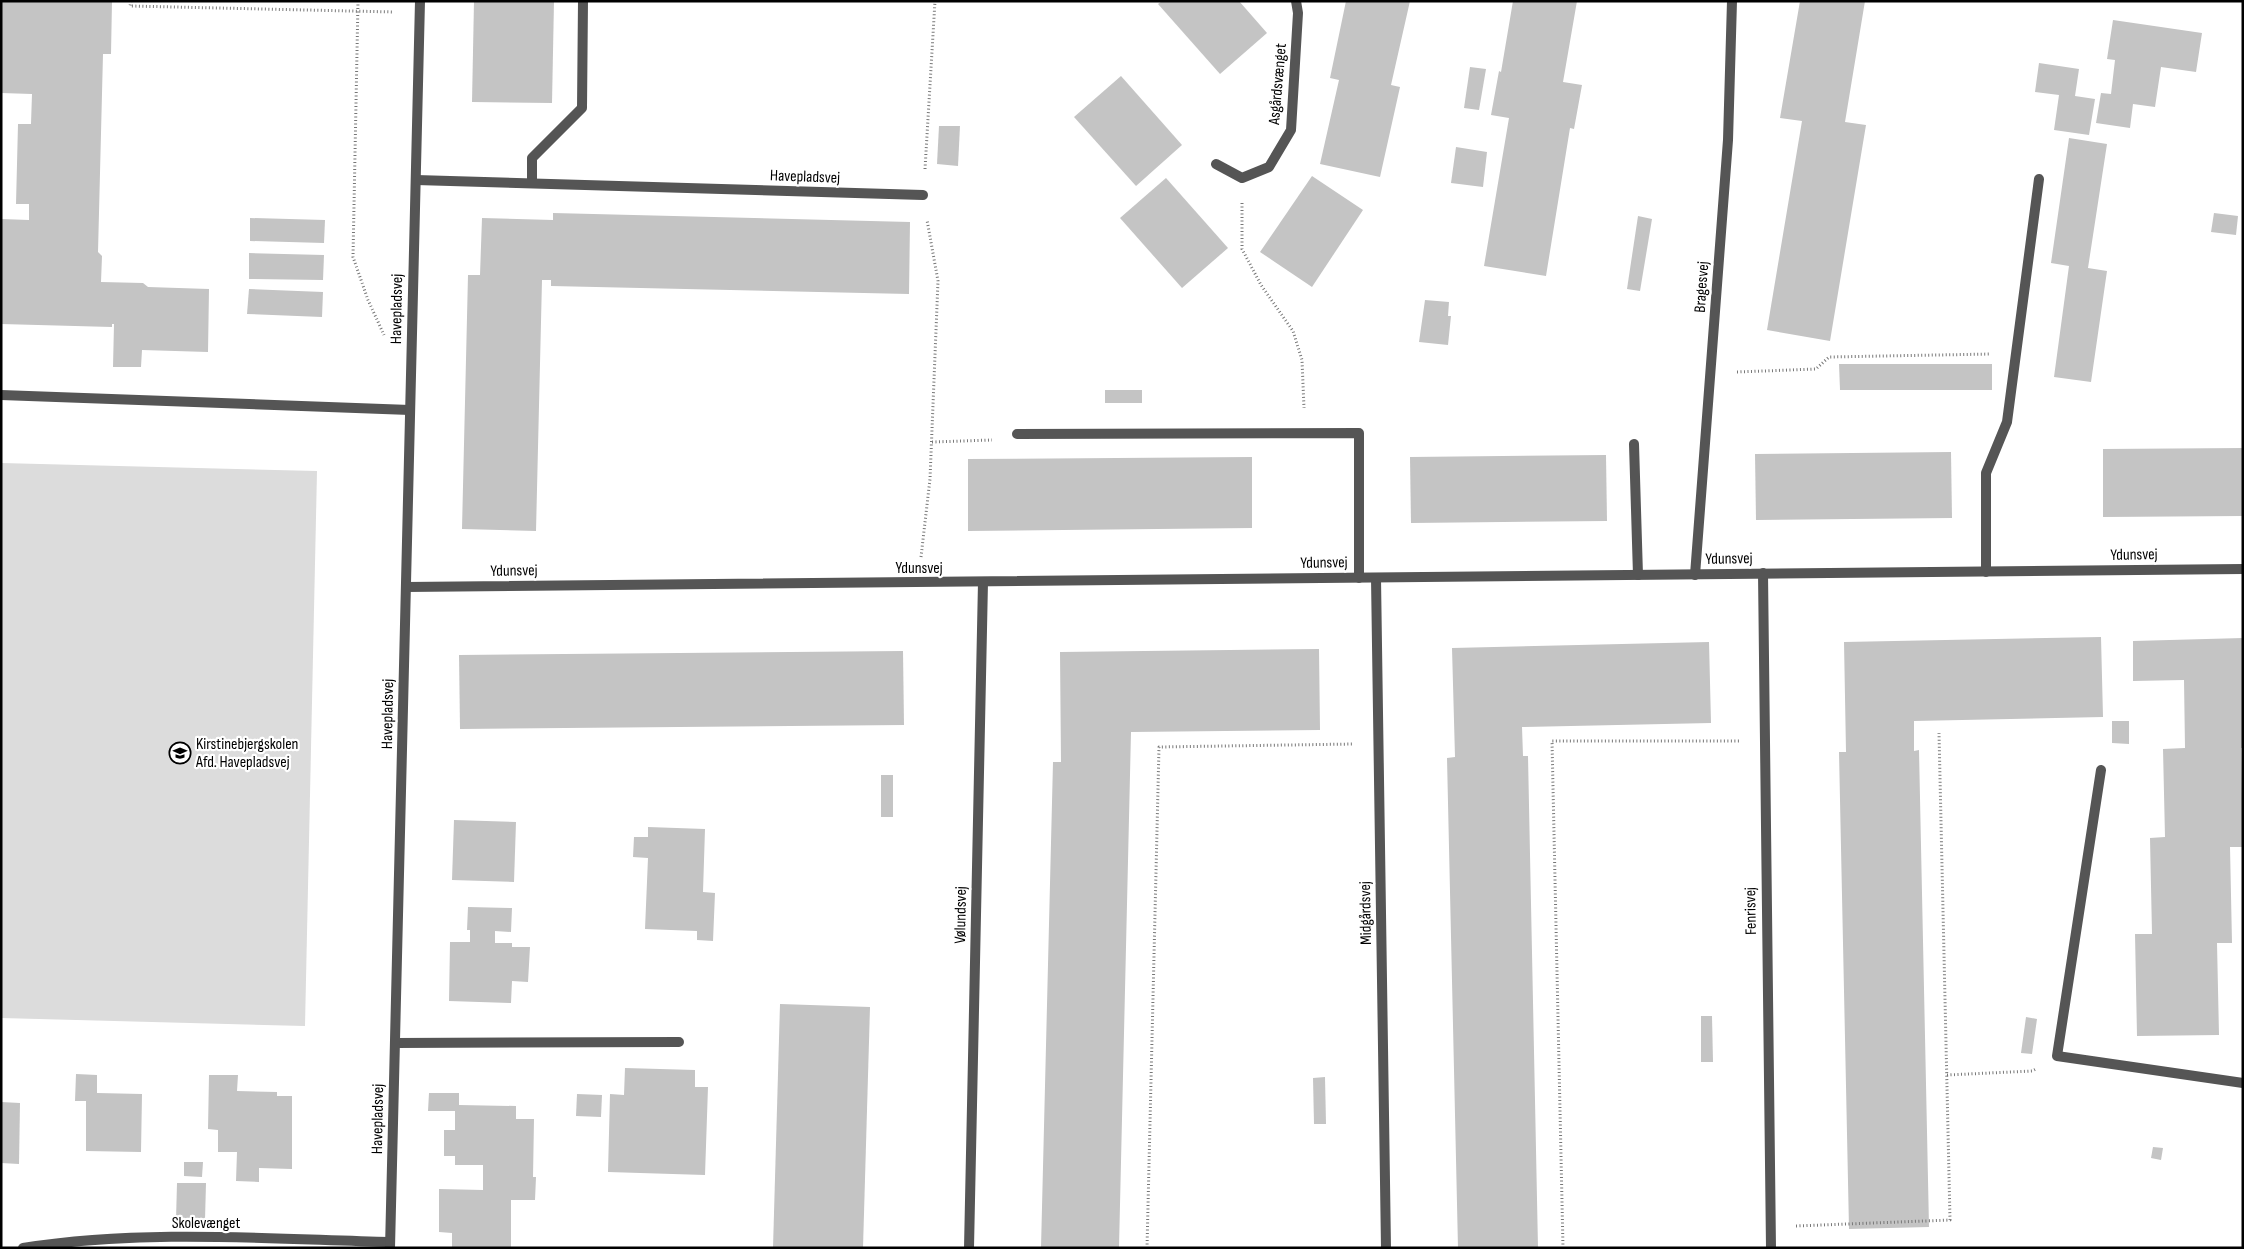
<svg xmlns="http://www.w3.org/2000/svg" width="2244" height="1249" font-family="'Sofia Sans Condensed',sans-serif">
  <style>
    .green { fill: #dcdcdc }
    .building { fill: #c4c4c4 }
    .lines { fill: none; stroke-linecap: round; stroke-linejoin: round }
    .path { stroke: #777; stroke-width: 3; stroke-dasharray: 1 2.5; stroke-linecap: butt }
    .service { stroke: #555; stroke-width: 10 }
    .minor { stroke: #555; stroke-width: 10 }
    .labels { text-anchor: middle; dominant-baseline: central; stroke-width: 4.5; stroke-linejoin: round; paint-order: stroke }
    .street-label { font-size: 16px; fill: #000; stroke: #fff }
    .poi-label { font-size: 16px; fill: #000; stroke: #fff; text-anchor: start }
  </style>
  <rect width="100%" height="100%" fill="#fff"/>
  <polygon class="green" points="1,463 317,471 305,1026 1,1018"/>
  <g class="building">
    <polygon points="1,1 112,1 111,54 103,54 98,252 102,256 101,282 143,283 148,287 209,289 208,352 142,350 141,367 113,367 114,324 112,324 112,327 1,324 1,219 29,220 29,204 16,204 18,124 31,124 32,94 1,93"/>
    <polygon points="474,1 554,1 552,103 472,102"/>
    <polygon points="1162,1 1239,1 1267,33 1220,74 1158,4"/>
    <polygon points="1346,1 1410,1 1391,85 1400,87 1380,177 1320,164 1339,80 1330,78"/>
    <polygon points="1513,1 1577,1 1563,82 1582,85 1574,129 1570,128 1546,276 1484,266 1509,118 1491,115 1499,71 1501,72"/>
    <polygon points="1800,1 1865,1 1845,122 1866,125 1830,341 1767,330 1802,121 1780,118"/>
    <polygon points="2113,20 2202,33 2196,72 2161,67 2155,107 2133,104 2130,128 2096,123 2101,93 2111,94 2115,60 2107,59"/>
    <polygon points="2039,63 2079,69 2075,96 2095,99 2089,135 2054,130 2059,95 2035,92"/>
    <polygon points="1470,67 1486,69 1479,110 1464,108"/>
    <polygon points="1121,76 1182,145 1136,186 1074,117"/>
    <polygon points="939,126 960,126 958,166 937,164"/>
    <polygon points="2069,138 2107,144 2088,268 2107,271 2091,382 2054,377 2069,266 2051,263"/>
    <polygon points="1456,147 1487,152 1483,187 1451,183"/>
    <polygon points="1312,176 1363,210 1312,287 1260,252"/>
    <polygon points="1166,178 1228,248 1182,288 1120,218"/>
    <polygon points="553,213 910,222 909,294 551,286 551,280 542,280 536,531 462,529 468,275 480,275 482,218 553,220"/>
    <polygon points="2214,213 2238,216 2236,235 2211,232"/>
    <polygon points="1638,216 1652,219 1640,291 1627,289"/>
    <polygon points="250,218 325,220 324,243 250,241"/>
    <polygon points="249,253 324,255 323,280 249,279"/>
    <polygon points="249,289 323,292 322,317 247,314"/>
    <polygon points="1425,300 1449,302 1448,316 1451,316 1448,345 1419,342"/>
    <polygon points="1839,364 1992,364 1992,390 1840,390"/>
    <rect x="1105" y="390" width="37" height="13"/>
    <polygon points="2243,448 2243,516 2103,517 2103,449"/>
    <polygon points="1951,452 1952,518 1756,520 1755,454"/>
    <polygon points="1606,455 1607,521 1411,523 1410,457"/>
    <polygon points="1252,457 1252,528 968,531 968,459"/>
    <polygon points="2101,637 2103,717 1914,721 1914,751 1919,750 1929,1227 1849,1229 1839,752 1846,752 1844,642"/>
    <polygon points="2243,638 2243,748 2241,748 2243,847 2230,847 2232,943 2217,943 2219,1035 2137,1036 2135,934 2152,934 2150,838 2165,837 2163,749 2185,748 2184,680 2133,681 2133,641"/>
    <polygon points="1709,642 1711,723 1522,727 1523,756 1528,756 1538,1248 1458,1248 1447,758 1455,757 1452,648"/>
    <polygon points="1319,649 1320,730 1131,732 1119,1248 1041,1248 1053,762 1061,762 1060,652"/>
    <polygon points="903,651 904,725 460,729 459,655"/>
    <polygon points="2112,721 2129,721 2129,744 2112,743"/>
    <rect x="881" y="775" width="12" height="42"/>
    <polygon points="454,820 516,822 514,882 452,880"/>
    <polygon points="648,827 705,829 703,892 715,893 713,941 697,940 697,931 645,929 648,858 633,857 634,837 648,837"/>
    <polygon points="468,907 512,908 511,932 495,931 495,943 512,943 512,947 530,947 528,982 512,981 511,1003 449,1001 450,942 470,942 470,930 467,930"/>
    <polygon points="780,1004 870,1007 863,1248 773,1248"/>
    <polygon points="1701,1016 1712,1016 1713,1062 1701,1062"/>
    <polygon points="2026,1017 2037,1019 2032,1054 2021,1053"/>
    <polygon points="625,1068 695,1070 695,1087 708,1087 705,1175 608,1172 610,1094 624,1095"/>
    <polygon points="76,1074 97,1075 97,1093 142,1094 141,1152 86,1151 86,1101 75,1101"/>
    <polygon points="209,1075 238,1075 237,1091 277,1092 277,1096 292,1096 292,1169 259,1168 259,1182 236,1181 237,1152 218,1152 218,1130 208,1129"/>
    <polygon points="1325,1077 1326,1124 1314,1124 1313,1078"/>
    <polygon points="429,1093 459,1093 459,1105 516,1106 516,1119 534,1119 533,1177 536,1177 535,1200 511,1200 511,1248 452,1248 452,1233 439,1232 439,1189 483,1190 483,1165 455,1165 455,1156 444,1156 444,1130 455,1130 455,1111 428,1111"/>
    <polygon points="577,1094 602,1095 601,1117 576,1116"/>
    <polygon points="1,1102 20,1103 19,1164 1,1163"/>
    <polygon points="2153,1147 2163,1148 2161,1160 2151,1158"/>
    <polygon points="184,1162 203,1162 202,1177 184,1176"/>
    <polygon points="177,1183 206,1183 205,1220 176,1220"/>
  </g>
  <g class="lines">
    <g class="path">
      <polyline points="131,1 130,6 394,12"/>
      <polyline points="358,1 353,257 368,300 384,335"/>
      <polyline points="925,169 935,1"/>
      <polyline points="1242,203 1242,249 1261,285 1293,331 1302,360 1304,408"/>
      <polyline points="1737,372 1816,369 1829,357 1991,354"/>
      <polyline points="932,442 992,440"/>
      <polyline points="921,557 930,479 938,281 927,220"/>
      <polyline points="1947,1075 2032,1071 2036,1069"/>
      <polyline points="1796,1226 1950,1220 1939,733"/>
      <polyline points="1147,1248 1159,747 1353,744"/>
      <polyline points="1563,1248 1552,741 1740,741"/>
    </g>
    <g class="service">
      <polyline points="532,183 532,158 582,108 583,1"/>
      <polyline points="1,395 410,410"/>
      <polyline points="1017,434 1359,433 1359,578"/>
      <polyline points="1634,444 1638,575"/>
      <polyline points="1986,572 1986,473 2007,422 2039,179"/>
      <polyline points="2101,770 2057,1056 2243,1083"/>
      <polyline points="395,1043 679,1042"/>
    </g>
    <g class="minor">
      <polyline points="1216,164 1242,178 1269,167 1291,130 1298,13 1296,1"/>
      <polyline points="416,180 923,195"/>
      <polyline points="1763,573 1771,1248"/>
      <polyline points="1695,575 1728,140 1732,1"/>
      <polyline points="1376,578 1386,1248"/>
      <polyline points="406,587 2243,569"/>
      <path d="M23 1248C144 1229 269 1239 390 1242"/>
      <polyline points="390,1248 420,1"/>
      <polyline points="969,1248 983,582"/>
    </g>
  </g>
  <defs>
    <g id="school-ring" transform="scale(1.125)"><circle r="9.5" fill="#fff" stroke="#000" stroke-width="1.5"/><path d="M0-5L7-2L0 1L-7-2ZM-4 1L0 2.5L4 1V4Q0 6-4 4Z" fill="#000"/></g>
  </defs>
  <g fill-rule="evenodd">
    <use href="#school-ring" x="180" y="753"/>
  </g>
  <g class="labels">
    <g class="street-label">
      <text transform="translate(1278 84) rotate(-85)">Asgårdsvænget</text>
      <text transform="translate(805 177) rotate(2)">Havepladsvej</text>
      <text transform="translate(1702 287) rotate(-86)">Bragesvej</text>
      <text transform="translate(397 309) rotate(-89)">Havepladsvej</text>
      <text transform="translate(2134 555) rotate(-1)">Ydunsvej</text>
      <text transform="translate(1729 559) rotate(-1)">Ydunsvej</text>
      <text transform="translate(1324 563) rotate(-1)">Ydunsvej</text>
      <text x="919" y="568">Ydunsvej</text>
      <text transform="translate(514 571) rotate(-1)">Ydunsvej</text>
      <text transform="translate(388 714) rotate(-89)">Havepladsvej</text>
      <text transform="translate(1751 911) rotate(-91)">Fenrisvej</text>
      <text transform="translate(1366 913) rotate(-91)">Midgårdsvej</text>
      <text transform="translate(961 915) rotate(-89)">Vølundsvej</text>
      <text transform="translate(378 1119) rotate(-89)">Havepladsvej</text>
      <text x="206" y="1223">Skolevænget</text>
    </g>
    <g class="poi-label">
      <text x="196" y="744">Kirstinebjergskolen<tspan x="196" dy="18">Afd. Havepladsvej</tspan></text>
    </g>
  </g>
  <rect width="2244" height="1249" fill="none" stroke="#000000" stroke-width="5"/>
</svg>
